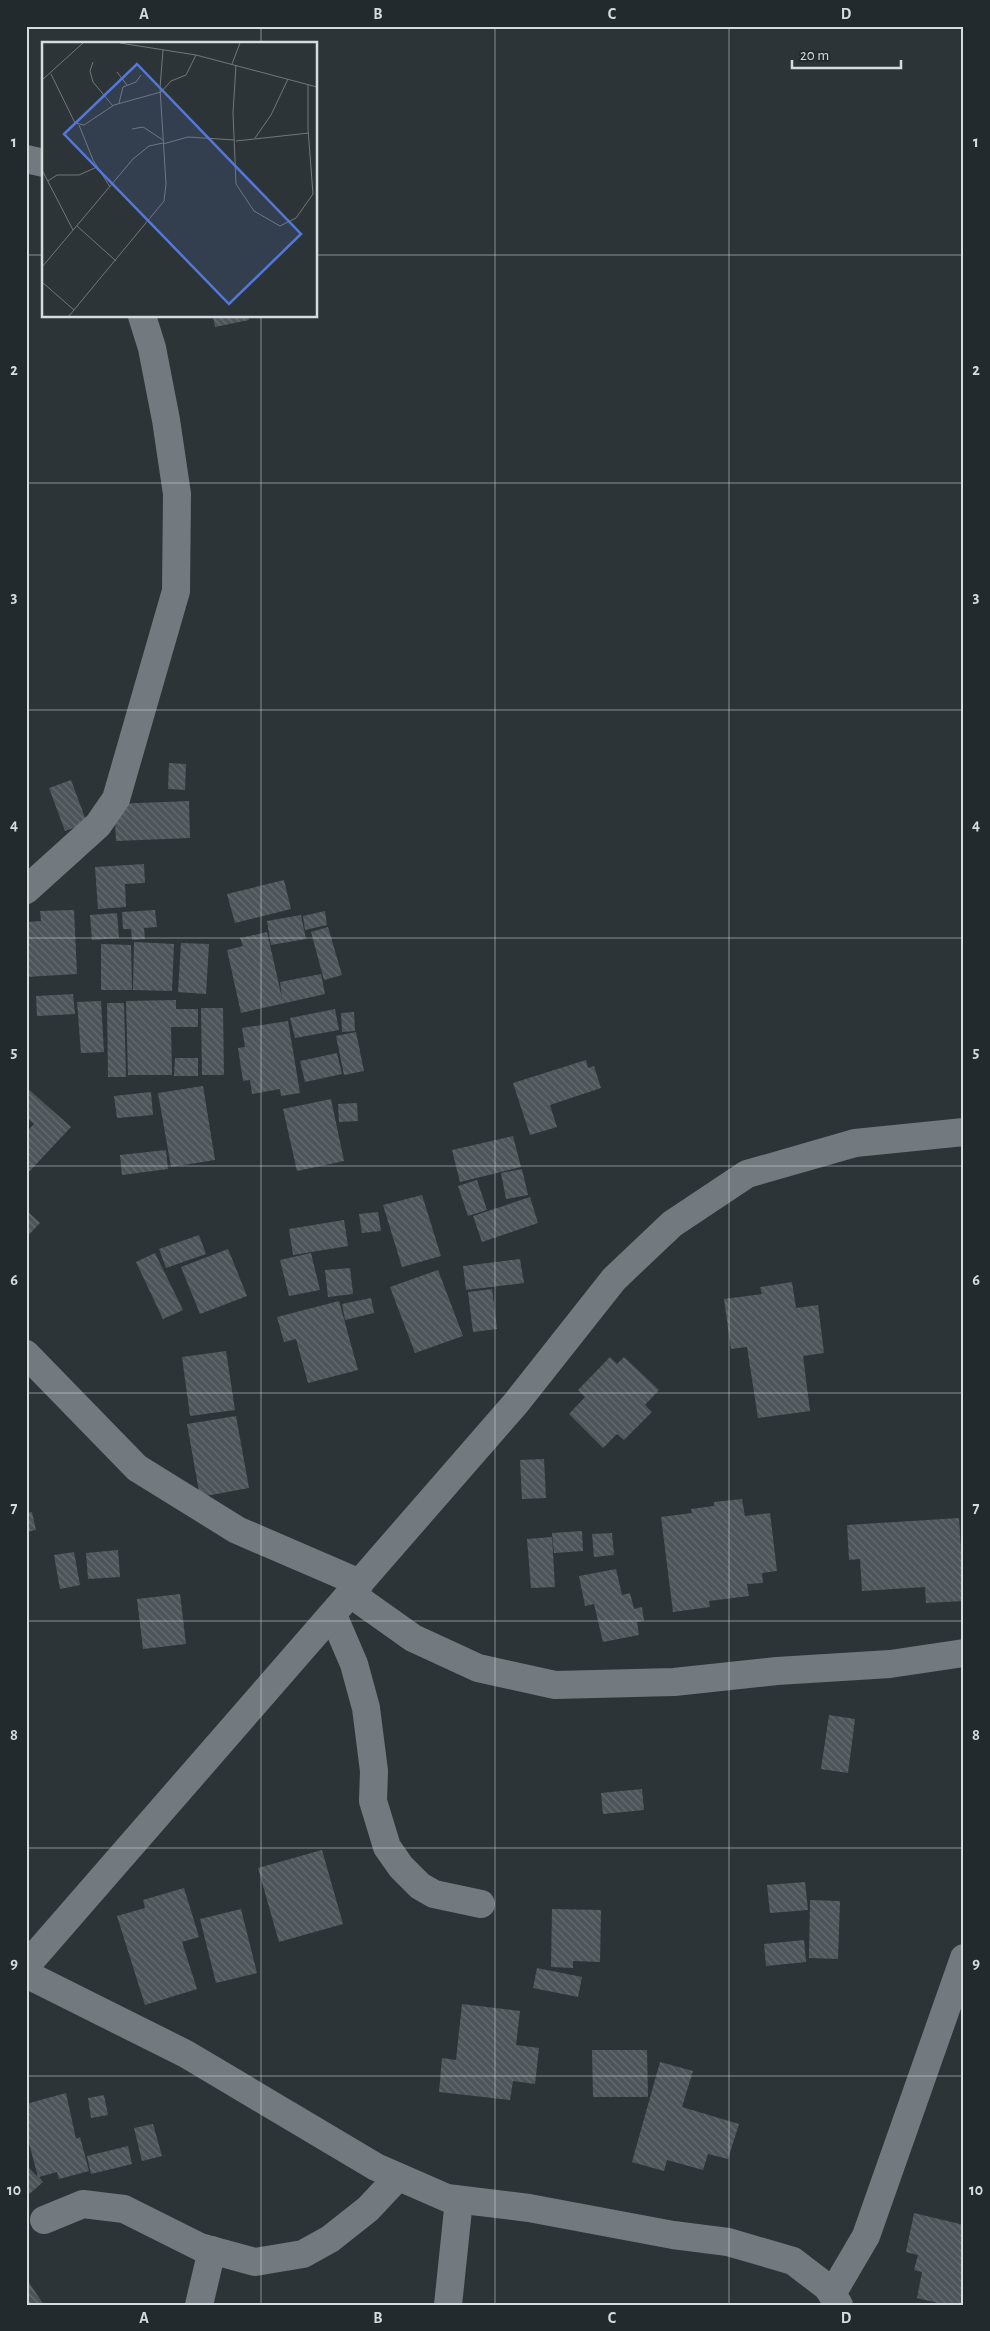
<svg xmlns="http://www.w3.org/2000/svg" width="990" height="2331" font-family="'Alegreya Sans',sans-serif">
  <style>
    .building { fill: url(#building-back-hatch) }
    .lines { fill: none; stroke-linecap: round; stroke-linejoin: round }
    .minor { stroke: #727a7f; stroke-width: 28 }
    .grid { fill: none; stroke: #d6dbdd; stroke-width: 1; stroke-opacity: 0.55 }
    .inset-road { fill: none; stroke: #71777a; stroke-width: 1 }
    .view { fill: #5478da; fill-opacity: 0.15; stroke: #5478da; stroke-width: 2.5 }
    .inset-edge { fill: none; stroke: #d6dbdd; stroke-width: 2.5 }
    .neatline { fill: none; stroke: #d6dbdd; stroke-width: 2 }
    .grid-label { font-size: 16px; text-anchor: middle; font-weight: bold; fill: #d6dbdd }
  </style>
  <defs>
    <pattern id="building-back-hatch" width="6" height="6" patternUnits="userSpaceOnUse" patternTransform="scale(1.25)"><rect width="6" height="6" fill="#4d555a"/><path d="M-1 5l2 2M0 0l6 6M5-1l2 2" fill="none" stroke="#666d71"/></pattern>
  </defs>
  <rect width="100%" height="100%" fill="#2d3438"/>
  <g class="building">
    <polygon points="213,316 248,316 249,320 215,327"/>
    <polygon points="169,763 186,764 185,790 168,789"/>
    <polygon points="71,780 87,823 65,831 49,788"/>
    <polygon points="189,801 190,838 116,841 114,804"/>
    <polygon points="144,864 145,883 125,884 126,907 98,909 95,867"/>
    <polygon points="284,880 291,909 235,923 227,894"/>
    <polygon points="74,910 77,974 26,977 26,922 41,921 40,911"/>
    <polygon points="155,910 157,927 144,928 145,939 132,940 131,929 123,929 122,912"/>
    <polygon points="325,911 327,925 305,930 303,916"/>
    <polygon points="117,913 119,938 92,940 90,915"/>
    <polygon points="301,915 306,939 271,945 267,921"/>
    <polygon points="328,927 342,975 324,980 311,932"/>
    <polygon points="267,932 282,998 280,982 321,974 325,994 241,1013 227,950 243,946 240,938"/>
    <polygon points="134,942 174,944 172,991 133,990"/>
    <polygon points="181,943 209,944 206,994 178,992"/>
    <polygon points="101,944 131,945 132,990 101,990"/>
    <polygon points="73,994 75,1014 37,1016 36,996"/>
    <polygon points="176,1000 176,1009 198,1009 198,1027 171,1027 172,1075 128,1075 126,1001"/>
    <polygon points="101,1001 104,1052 81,1053 77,1002"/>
    <polygon points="107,1003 124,1003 126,1077 108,1077"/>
    <polygon points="201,1008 223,1008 224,1075 202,1075"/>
    <polygon points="335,1009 339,1030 295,1038 290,1018"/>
    <polygon points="354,1012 355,1031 342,1032 341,1013"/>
    <polygon points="288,1021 300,1093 281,1096 280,1089 252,1094 250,1080 243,1081 238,1048 245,1047 242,1028"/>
    <polygon points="356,1032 364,1071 344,1075 336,1036"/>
    <polygon points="337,1053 342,1074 305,1082 300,1061"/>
    <polygon points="175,1058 198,1058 198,1076 174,1076"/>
    <polygon points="586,1060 588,1068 594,1066 601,1088 550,1105 557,1127 530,1135 513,1083"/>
    <polygon points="203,1086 215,1160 171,1167 158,1093"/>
    <polygon points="26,1087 71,1127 27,1174 26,1132 34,1124 26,1117"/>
    <polygon points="151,1092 153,1115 117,1118 114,1096"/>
    <polygon points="331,1099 344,1161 297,1171 283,1109"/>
    <polygon points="357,1103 358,1121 339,1122 338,1104"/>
    <polygon points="513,1136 521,1167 460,1182 452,1150"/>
    <polygon points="166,1150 168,1169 122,1175 120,1155"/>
    <polygon points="522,1169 528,1195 506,1199 501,1173"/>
    <polygon points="477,1180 487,1210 468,1216 458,1186"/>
    <polygon points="422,1195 441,1256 402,1267 383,1205"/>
    <polygon points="530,1197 538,1223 482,1242 473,1216"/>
    <polygon points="26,1210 40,1223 26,1238"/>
    <polygon points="378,1212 381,1231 362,1233 359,1214"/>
    <polygon points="344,1220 348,1246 293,1255 289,1229"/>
    <polygon points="199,1235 206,1254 166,1268 159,1249"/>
    <polygon points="228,1249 247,1296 200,1314 181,1267"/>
    <polygon points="155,1253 183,1310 163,1319 136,1262"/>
    <polygon points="311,1253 320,1290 289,1296 280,1260"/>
    <polygon points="520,1259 524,1283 466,1290 463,1266"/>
    <polygon points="350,1268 353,1294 328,1297 325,1270"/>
    <polygon points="438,1270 463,1336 415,1353 390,1287"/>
    <polygon points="792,1282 796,1308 818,1305 824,1353 803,1356 810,1411 758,1418 747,1347 731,1349 724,1299 762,1294 760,1287"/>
    <polygon points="492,1289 497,1329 473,1332 468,1292"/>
    <polygon points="371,1298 374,1313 345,1320 342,1304"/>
    <polygon points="339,1301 358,1370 308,1383 296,1339 284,1342 277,1317"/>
    <polygon points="226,1351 235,1410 190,1416 182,1357"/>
    <polygon points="610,1357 617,1364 624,1357 659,1390 645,1405 652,1412 624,1440 617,1434 603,1448 569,1414 585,1397 578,1390"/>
    <polygon points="236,1416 249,1488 200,1497 187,1424"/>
    <polygon points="544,1459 546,1498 522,1499 520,1460"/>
    <polygon points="742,1499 745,1516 770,1513 777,1571 762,1573 763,1583 747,1584 749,1596 709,1601 710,1607 673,1612 661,1517 692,1513 691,1509 714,1506 714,1502"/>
    <polygon points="32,1512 36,1530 26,1532 26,1513"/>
    <polygon points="959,1518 964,1601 926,1603 925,1587 862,1591 860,1559 849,1560 847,1525"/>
    <polygon points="582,1531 583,1551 554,1553 552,1533"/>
    <polygon points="612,1533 614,1555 594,1557 592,1534"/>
    <polygon points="552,1537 555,1587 531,1588 527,1539"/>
    <polygon points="118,1550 120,1577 88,1579 86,1553"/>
    <polygon points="74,1552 80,1585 60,1589 54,1555"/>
    <polygon points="616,1569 622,1595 630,1593 634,1609 642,1607 644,1621 637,1622 639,1635 603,1642 594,1604 585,1606 579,1576"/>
    <polygon points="180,1594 186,1644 143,1649 137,1599"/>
    <polygon points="829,1715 855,1719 848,1773 821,1769"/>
    <polygon points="642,1789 644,1810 603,1814 601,1793"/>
    <polygon points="322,1850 343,1924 279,1942 258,1868"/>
    <polygon points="805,1882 808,1910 770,1913 767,1885"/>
    <polygon points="184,1888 199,1937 182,1942 197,1989 145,2005 117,1916 145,1908 143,1900"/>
    <polygon points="810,1900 840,1901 838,1959 809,1958"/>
    <polygon points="241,1909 257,1973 216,1983 200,1919"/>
    <polygon points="552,1909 601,1910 600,1962 573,1961 573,1968 551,1967"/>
    <polygon points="804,1940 806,1962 766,1966 764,1944"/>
    <polygon points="537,1968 582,1977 578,1997 533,1988"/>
    <polygon points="462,2004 520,2011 516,2045 539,2048 535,2084 513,2081 510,2100 439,2092 442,2058 456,2060"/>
    <polygon points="592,2050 647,2050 648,2097 593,2097"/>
    <polygon points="660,2062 693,2071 682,2107 739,2124 728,2159 708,2154 703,2170 667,2160 664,2171 632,2162"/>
    <polygon points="66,2093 76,2139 80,2137 89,2171 59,2179 57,2172 39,2177 43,2182 26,2197 26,2165 38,2177 26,2132 26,2104"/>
    <polygon points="104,2095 108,2115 91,2118 88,2098"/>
    <polygon points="153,2124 162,2156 142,2161 134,2128"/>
    <polygon points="128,2146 132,2164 91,2174 87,2156"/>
    <polygon points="914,2213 964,2225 964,2305 946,2305 917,2298 922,2272 914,2270 918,2255 906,2252"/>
    <polygon points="28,2281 44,2305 26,2305"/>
  </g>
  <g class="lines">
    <g class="minor">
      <polyline points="26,159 44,163"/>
      <polyline points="26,890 98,825 116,799 176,591 177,494 166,420 152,348 142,316"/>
      <polyline points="26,1354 137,1468 237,1530 360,1583"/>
      <polyline points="351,1594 413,1638 478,1668 555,1685 674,1682 777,1671 890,1664 964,1653"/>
      <polyline points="333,1615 354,1664 366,1708 374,1771 373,1801 387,1847 401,1867 420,1886 434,1894 481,1904"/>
      <polyline points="26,1966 516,1403 614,1279 672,1224 747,1174 855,1143 964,1132"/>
      <polyline points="26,1974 186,2054 376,2167 447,2198 529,2208 673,2235 728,2242 793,2261 827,2287 839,2305"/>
      <polyline points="44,2220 83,2204 124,2209 200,2247 255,2262 303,2254 330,2239 368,2209 398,2177"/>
      <polyline points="832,2294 866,2236 964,1958"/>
      <polyline points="199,2305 212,2250"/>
      <polyline points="448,2305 459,2200"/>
    </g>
  </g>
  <path class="grid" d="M261 26V44M495 26V2305M729 26V2305M26 255H44M316 255H964M261 316V2305M26 483H964M26 710H964M26 938H964M26 1166H964M26 1393H964M26 1621H964M26 1848H964M26 2076H964"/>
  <g transform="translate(42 42)">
    <rect width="275" height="275" fill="#2d3438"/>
    <path class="inset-road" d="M78 1 154 13 275 45M51 20 48 29 51 40 71 64M190 22 198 1M194 23 191 71 194 142 212 169 238 184 254 176 271 152 266 87V43M75 30 85 43M9 32 33 81 42 83 72 63 119 50 129 39 144 33 154 13M0 38 41 1M77 61 81 45 94 40 99 33M37 83 51 118 68 145M90 87 101 85 121 98M213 96 229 73 246 37M194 99 267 91M121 102 146 95 193 98M0 128 31 188M6 139 15 133H37L55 125M35 184 74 219M0 225 91 117 107 104 121 101M0 240 32 268M27 274 122 159 124 142 118 46 121 8"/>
    <path class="view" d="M95 22 259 192 187 262 22 92Z"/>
    <rect width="275" height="275" class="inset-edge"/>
  </g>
  <rect width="990" height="2331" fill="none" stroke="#232a2e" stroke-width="55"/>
  <path d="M792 60v8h109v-8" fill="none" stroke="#d6dbdd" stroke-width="2.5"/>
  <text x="800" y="60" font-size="15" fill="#d6dbdd" stroke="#232a2e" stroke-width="4" paint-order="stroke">20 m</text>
  <rect x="28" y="28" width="934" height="2276" class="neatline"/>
  <g class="grid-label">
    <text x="144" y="19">A</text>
    <text x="378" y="19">B</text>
    <text x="612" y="19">C</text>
    <text x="846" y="19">D</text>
    <text x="14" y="147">1</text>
    <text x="976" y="147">1</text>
    <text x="14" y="375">2</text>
    <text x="976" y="375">2</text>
    <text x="14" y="602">3</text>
    <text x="976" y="602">3</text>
    <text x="14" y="830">4</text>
    <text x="976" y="830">4</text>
    <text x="14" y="1057">5</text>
    <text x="976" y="1057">5</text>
    <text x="14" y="1285">6</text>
    <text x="976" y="1285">6</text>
    <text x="14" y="1513">7</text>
    <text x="976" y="1513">7</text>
    <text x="14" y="1740">8</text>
    <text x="976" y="1740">8</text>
    <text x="14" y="1968">9</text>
    <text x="976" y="1968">9</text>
    <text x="14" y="2195">10</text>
    <text x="976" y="2195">10</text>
    <text x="144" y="2323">A</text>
    <text x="378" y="2323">B</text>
    <text x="612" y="2323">C</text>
    <text x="846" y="2323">D</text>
  </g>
</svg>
